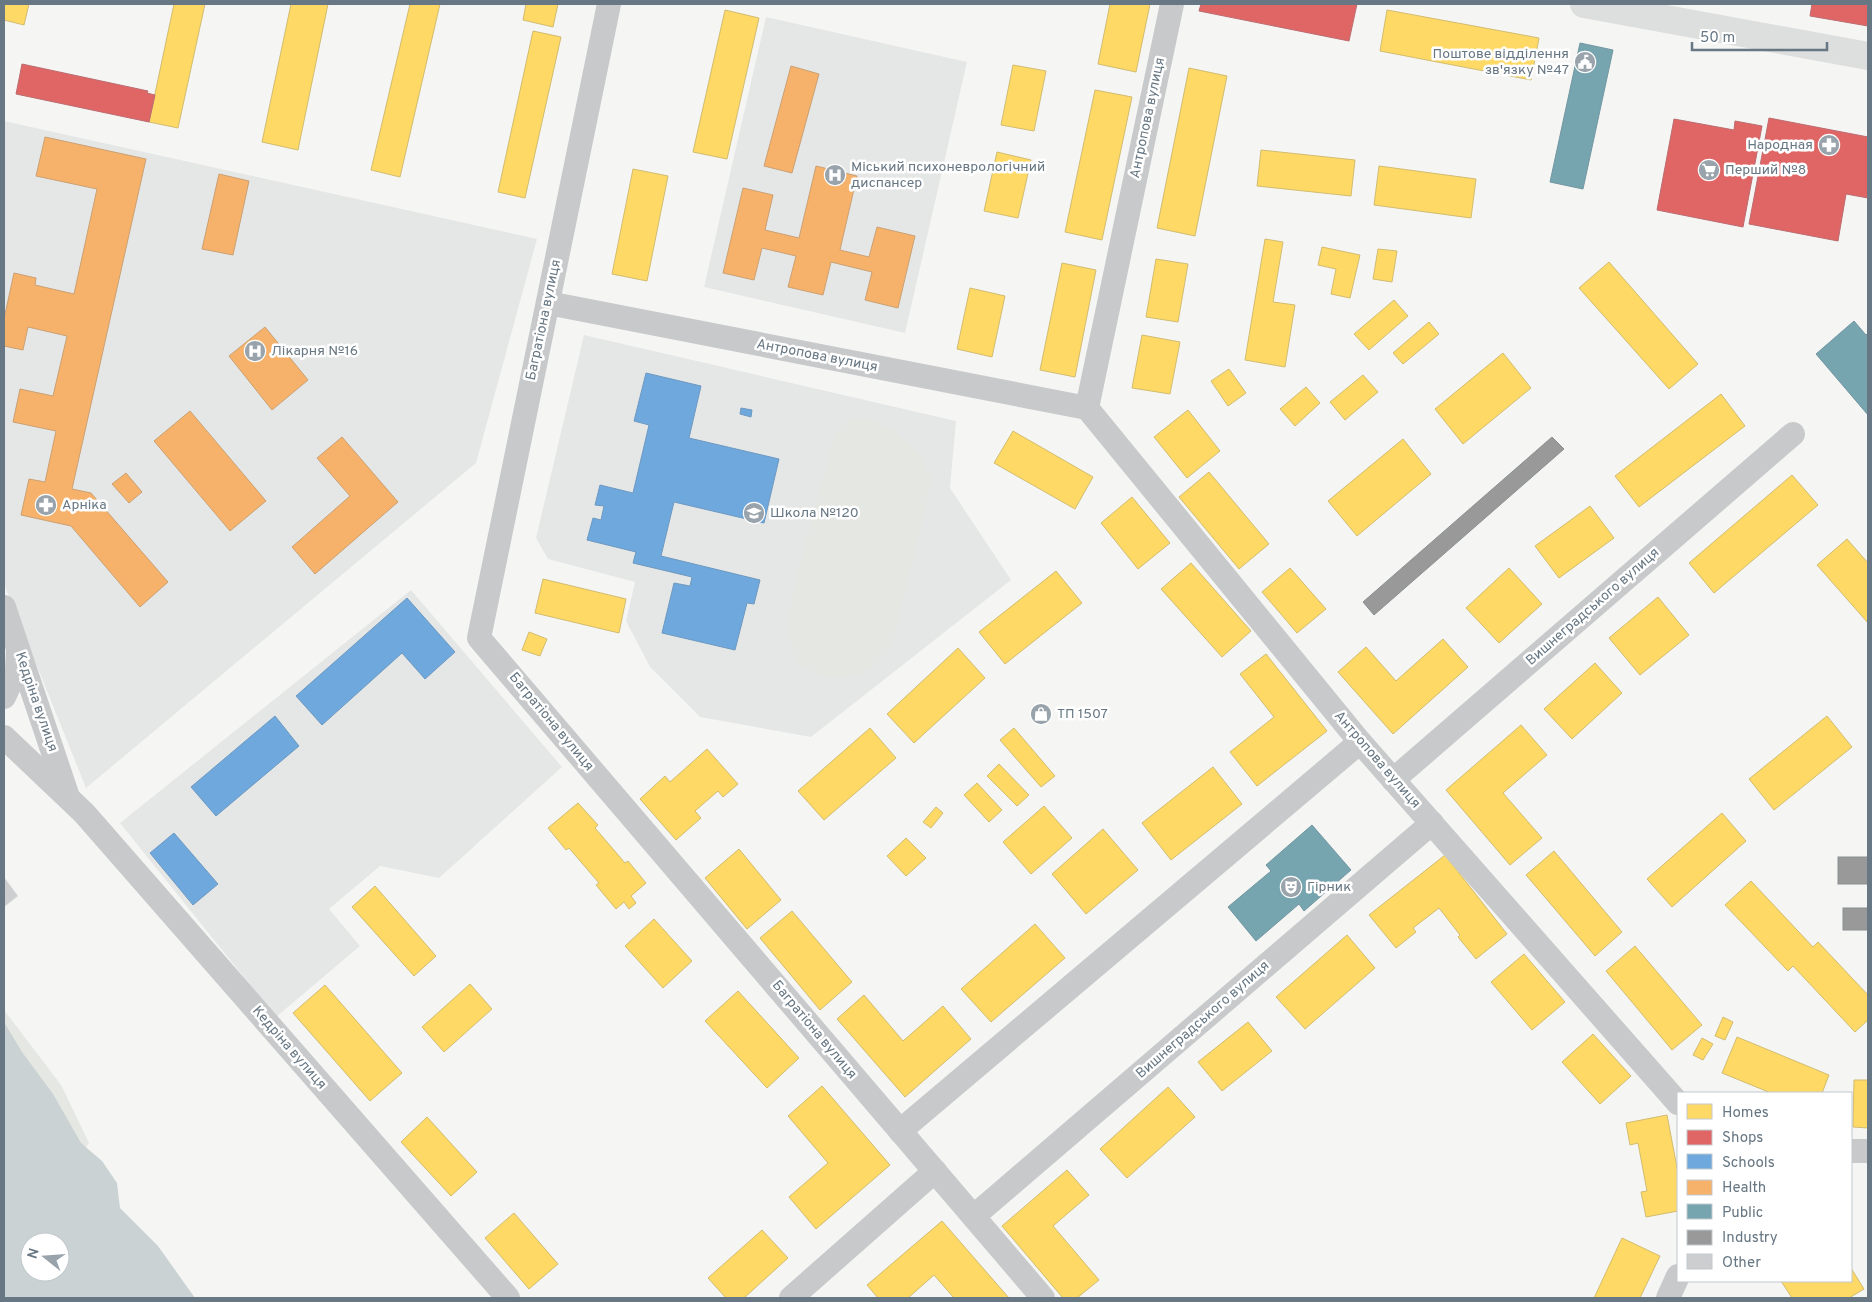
<svg xmlns="http://www.w3.org/2000/svg" width="1872" height="1302" font-family="Overpass,sans-serif">
  <style>
    .built { fill: #e5e7e7 }
    .green { fill: #e4e7e2 }
    .water { fill: #cad2d4; fill-rule: evenodd }
    .homes { fill: #ffd966; stroke: #d1bc6f }
    .shops { fill: #e06666; stroke: #bc6b6f }
    .schools { fill: #6fa8dc; stroke: #6d99c1 }
    .health { fill: #f6b26b; stroke: #cba072 }
    .public { fill: #76a5af; stroke: #7297a2 }
    .industry { fill: #999; stroke: #8a8f92 }
    .building { fill: #cccecf; stroke: #e4e4e4 }
    .lines { fill: none; stroke-linecap: round; stroke-linejoin: round }
    .minor { stroke: #c8c9ca; stroke-width: 24 }
    .major { stroke: #dddede; stroke-width: 28 }
    .labels { text-anchor: middle; dominant-baseline: central; stroke-width: 5; stroke-linejoin: round; paint-order: stroke }
    .poi-label { font-size: 14px; fill: #677783; stroke: #fff; text-anchor: start }
    .street-label { font-size: 14px; fill: #677783; stroke: #fff }
  </style>
  <rect width="100%" height="100%" fill="#f5f5f4"/>
  <g class="built">
    <polygon points="766,17 967,62 905,333 704,287"/>
    <polygon points="4,121 537,239 476,463 86,788 4,584"/>
    <polygon points="584,335 956,421 950,488 1011,580 811,737 700,717 650,667 626,621 635,582 548,559 536,538"/>
    <polygon points="411,590 562,767 439,878 380,866 329,909 360,946 276,1017 120,823"/>
  </g>
  <g class="green">
    <path d="M858 417C888 419 930 454 931 484L894 640C882 663 869 675 842 678 821 679 796 668 791 646 784 610 798 573 807 538 816 504 825 470 834 435 841 425 846 420 858 417Z"/>
    <polygon points="4,1010 61,1085 89,1143 77,1160 4,1154"/>
  </g>
  <path class="water" d="M4 1022 22 1052 53 1094 81 1143 102 1161 117 1183 120 1208 158 1246 195 1298H4ZM30 1242H60V1272H30Z"/>
  <g class="homes">
    <polygon points="4,4 29,4 24,25 4,20"/>
    <polygon points="174,4 205,4 178,128 149,122"/>
    <polygon points="291,4 328,4 298,150 262,142"/>
    <polygon points="410,4 440,4 400,177 371,170"/>
    <polygon points="526,4 558,4 553,27 523,20"/>
    <polygon points="1110,4 1150,4 1136,72 1098,64"/>
    <polygon points="725,10 759,18 727,159 693,152"/>
    <polygon points="1387,10 1539,38 1531,80 1380,51"/>
    <polygon points="533,31 561,37 525,198 498,192"/>
    <polygon points="1013,65 1046,71 1034,131 1001,125"/>
    <polygon points="1189,68 1227,76 1195,236 1157,228"/>
    <polygon points="1095,90 1132,97 1102,240 1065,232"/>
    <polygon points="1261,150 1355,160 1351,196 1257,186"/>
    <polygon points="997,152 1031,160 1018,218 984,211"/>
    <polygon points="1379,166 1476,179 1471,218 1374,205"/>
    <polygon points="633,169 668,176 647,281 612,274"/>
    <polygon points="1265,239 1283,242 1273,302 1295,305 1285,367 1245,360"/>
    <polygon points="1322,247 1360,255 1350,298 1331,294 1336,269 1318,265"/>
    <polygon points="1378,249 1397,251 1392,282 1373,279"/>
    <polygon points="1156,259 1188,264 1178,322 1146,317"/>
    <polygon points="1609,262 1698,364 1669,389 1579,288"/>
    <polygon points="1062,263 1096,270 1075,377 1040,370"/>
    <polygon points="970,288 1005,296 992,357 957,349"/>
    <polygon points="1394,300 1408,316 1369,350 1354,334"/>
    <polygon points="1429,322 1439,334 1403,364 1393,353"/>
    <polygon points="1142,335 1180,342 1170,394 1132,388"/>
    <polygon points="1503,353 1531,388 1463,444 1435,409"/>
    <polygon points="1229,369 1246,393 1228,406 1211,381"/>
    <polygon points="1363,375 1378,392 1345,420 1330,402"/>
    <polygon points="1306,387 1320,403 1295,426 1280,409"/>
    <polygon points="1721,394 1745,426 1639,507 1615,476"/>
    <polygon points="1188,410 1220,451 1187,478 1154,437"/>
    <polygon points="1013,431 1093,477 1075,509 994,463"/>
    <polygon points="1403,439 1431,474 1357,536 1328,501"/>
    <polygon points="1209,472 1269,544 1239,569 1179,497"/>
    <polygon points="1792,475 1818,505 1714,593 1689,563"/>
    <polygon points="1132,497 1170,543 1138,569 1101,523"/>
    <polygon points="1590,506 1614,538 1559,578 1535,546"/>
    <polygon points="1847,539 1868,563 1868,623 1817,565"/>
    <polygon points="1191,563 1251,631 1222,657 1161,589"/>
    <polygon points="1290,568 1326,609 1297,633 1262,592"/>
    <polygon points="1509,568 1542,604 1499,643 1466,608"/>
    <polygon points="1056,571 1082,603 1005,664 979,632"/>
    <polygon points="543,579 626,599 619,633 535,613"/>
    <polygon points="1658,597 1689,635 1640,675 1609,638"/>
    <polygon points="529,632 547,639 540,656 522,650"/>
    <polygon points="1443,639 1468,667 1393,734 1338,672 1366,647 1396,681"/>
    <polygon points="958,648 985,678 914,743 887,714"/>
    <polygon points="1266,654 1327,731 1257,786 1230,752 1274,717 1240,674"/>
    <polygon points="1595,663 1622,693 1572,739 1544,709"/>
    <polygon points="1827,716 1852,747 1774,810 1749,779"/>
    <polygon points="1521,725 1547,755 1503,793 1542,838 1510,865 1446,790"/>
    <polygon points="870,728 896,758 824,820 798,791"/>
    <polygon points="1014,728 1055,776 1041,787 1000,740"/>
    <polygon points="707,749 738,784 723,797 718,791 695,811 701,818 676,840 640,799 665,776 670,782"/>
    <polygon points="999,764 1029,795 1017,806 987,776"/>
    <polygon points="1213,767 1242,804 1171,860 1142,823"/>
    <polygon points="977,783 1002,810 989,822 964,795"/>
    <polygon points="578,803 598,825 595,828 625,863 628,861 646,883 631,896 636,903 629,909 624,902 616,909 596,885 599,883 569,848 566,850 548,828"/>
    <polygon points="1044,806 1072,838 1031,874 1003,842"/>
    <polygon points="936,807 943,813 931,828 923,822"/>
    <polygon points="1722,813 1746,841 1672,907 1647,879"/>
    <polygon points="1103,829 1138,870 1086,914 1052,874"/>
    <polygon points="906,838 926,858 906,876 887,856"/>
    <polygon points="739,849 781,900 747,929 705,878"/>
    <polygon points="1554,851 1622,932 1595,956 1526,875"/>
    <polygon points="1445,855 1507,934 1476,959 1458,937 1460,935 1439,908 1413,928 1416,932 1396,948 1369,915"/>
    <polygon points="1751,881 1813,947 1818,942 1868,995 1868,1020 1855,1032 1793,966 1788,971 1725,905"/>
    <polygon points="375,886 436,956 414,976 352,907"/>
    <polygon points="792,911 852,982 820,1010 760,938"/>
    <polygon points="654,919 692,961 663,988 625,946"/>
    <polygon points="1035,924 1065,958 991,1022 961,989"/>
    <polygon points="1347,935 1375,968 1305,1029 1276,997"/>
    <polygon points="1635,946 1702,1025 1672,1050 1606,971"/>
    <polygon points="1524,954 1565,1002 1532,1030 1491,982"/>
    <polygon points="470,984 492,1009 444,1052 422,1027"/>
    <polygon points="325,985 402,1073 370,1101 293,1013"/>
    <polygon points="738,991 799,1058 767,1088 705,1021"/>
    <polygon points="864,995 903,1041 943,1006 971,1039 905,1097 837,1019"/>
    <polygon points="1723,1017 1733,1022 1725,1040 1715,1036"/>
    <polygon points="1248,1022 1272,1051 1222,1091 1198,1062"/>
    <polygon points="1593,1034 1631,1076 1600,1104 1562,1062"/>
    <polygon points="1737,1037 1829,1075 1822,1093 1771,1093 1722,1073"/>
    <polygon points="1702,1038 1713,1044 1703,1060 1693,1055"/>
    <polygon points="1854,1080 1868,1080 1868,1128 1853,1127"/>
    <polygon points="822,1086 890,1165 816,1229 789,1197 828,1163 788,1116"/>
    <polygon points="1168,1087 1195,1117 1127,1178 1100,1149"/>
    <polygon points="1667,1115 1678,1173 1678,1211 1646,1217 1641,1192 1647,1191 1638,1143 1630,1145 1626,1123"/>
    <polygon points="427,1117 477,1172 451,1196 401,1142"/>
    <polygon points="1067,1170 1089,1195 1053,1226 1099,1280 1077,1298 1063,1298 1002,1226"/>
    <polygon points="514,1213 558,1264 529,1289 485,1238"/>
    <polygon points="942,1221 1009,1298 954,1298 934,1275 908,1298 878,1298 867,1285"/>
    <polygon points="762,1230 788,1258 744,1298 726,1298 708,1278"/>
    <polygon points="1622,1238 1660,1256 1640,1298 1594,1298"/>
    <polygon points="1851,1268 1864,1289 1849,1298 1792,1298 1781,1281 1851,1281"/>
  </g>
  <g class="shops">
    <polygon points="1201,4 1357,4 1349,41 1199,11"/>
    <polygon points="1812,4 1868,4 1868,26 1810,16"/>
    <polygon points="22,64 148,91 147,93 155,95 149,122 16,94"/>
    <polygon points="1769,118 1868,137 1868,198 1846,194 1838,241 1749,224"/>
    <polygon points="1674,119 1734,130 1735,121 1762,126 1743,227 1657,210"/>
  </g>
  <g class="schools">
    <polygon points="646,373 701,386 689,438 779,459 764,523 674,502 661,556 760,580 754,604 747,603 735,650 662,633 674,583 690,586 692,577 633,563 636,552 587,540 593,518 601,520 604,506 595,505 600,485 633,493 649,425 634,421"/>
    <polygon points="741,408 752,410 751,417 740,414"/>
    <polygon points="407,598 455,652 425,679 402,653 322,725 296,696"/>
    <polygon points="275,716 299,746 216,816 191,787"/>
    <polygon points="174,833 218,884 193,905 150,853"/>
  </g>
  <g class="health">
    <polygon points="791,66 819,74 792,173 764,166"/>
    <polygon points="45,137 146,159 72,489 91,493 168,582 140,607 71,526 21,515 29,479 45,482 56,431 13,422 20,389 53,396 67,336 28,327 23,350 4,346 4,319 14,273 36,278 35,285 74,294 97,189 36,176"/>
    <polygon points="816,166 857,176 840,250 869,257 877,227 915,236 898,308 865,300 872,272 831,262 823,295 788,287 796,256 762,248 754,280 723,273 743,188 773,195 765,230 799,238"/>
    <polygon points="219,174 249,181 233,255 202,249"/>
    <polygon points="265,327 308,380 272,410 229,356"/>
    <polygon points="190,411 266,501 230,531 154,441"/>
    <polygon points="342,437 398,502 315,574 292,547 350,496 317,458"/>
    <polygon points="126,473 142,492 129,503 112,484"/>
  </g>
  <g class="public">
    <polygon points="1580,43 1613,50 1583,189 1550,182"/>
    <polygon points="1854,321 1866,335 1868,333 1868,415 1816,354"/>
    <polygon points="1312,825 1351,870 1304,911 1299,904 1256,941 1228,907 1271,871 1266,865"/>
  </g>
  <g class="industry">
    <polygon points="1552,437 1564,449 1374,615 1363,602"/>
    <rect x="1838" y="857" width="30" height="27"/>
    <rect x="1843" y="908" width="25" height="22"/>
  </g>
  <polygon class="building" points="4,877 18,896 4,907"/>
  <g class="lines">
    <g class="minor">
      <polyline points="609,4 479,638 1043,1298"/>
      <polyline points="1172,4 1087,408 1360,742 1678,1103"/>
      <polyline points="548,303 1087,408"/>
      <polyline points="4,607 67,794"/>
      <polyline points="4,697 17,669 18,650"/>
      <polyline points="4,737 84,813 508,1298"/>
      <polyline points="1393,780 1793,434"/>
      <polyline points="900,1131 1360,742"/>
      <polyline points="1851,1151 1868,1151"/>
      <polyline points="974,1216 1432,823"/>
      <polyline points="791,1298 935,1171"/>
      <polyline points="1668,1298 1678,1276"/>
    </g>
    <polyline class="major" points="1584,4 1868,56"/>
  </g>
  <defs>
    <g id="civic-disc" transform="scale(1.125)"><circle r="9.5" fill="#99a3ab" stroke="#fff"/><path d="M-.6-6.5H3V-4.5H.6V-3L4-1V1h2V6H-6V1h2V-1L-.6-3ZM-1.2 2.5V6h2.4V2.5Z" fill="#fff"/></g>
    <g id="pharmacy-disc" transform="scale(1.125)"><circle r="9.5" fill="#99a3ab" stroke="#fff"/><path d="M-2-6h4v4h4v4h-4v4h-4v-4h-4v-4h4Z" fill="#fff"/></g>
    <g id="supermarket-disc" transform="scale(1.125)"><circle r="9.5" fill="#99a3ab" stroke="#fff"/><path d="M-6-5.5h2.5l.6 2H6L4.5 2H-2.5L-4.4-4H-6ZM-1.5 3.2a1.3 1.3 0 1 0 .1 0ZM3 3.2a1.3 1.3 0 1 0 .1 0Z" fill="#fff"/></g>
    <g id="hospital-disc" transform="scale(1.125)"><circle r="9.5" fill="#99a3ab" stroke="#fff"/><path d="M-5-5h3v3.5h4V-5h3V5h-3V1.5h-4V5h-3Z" fill="#fff"/></g>
    <g id="school-disc" transform="scale(1.125)"><circle r="9.5" fill="#99a3ab" stroke="#fff"/><path d="M0-5L7-2L0 1L-7-2ZM-4 1L0 2.5L4 1V4Q0 6-4 4Z" fill="#fff"/></g>
    <g id="shop-disc" transform="scale(1.125)"><circle r="9.5" fill="#99a3ab" stroke="#fff"/><path d="M-5-2.5h2.3a2.7 3.5 0 0 1 5.4 0H5L5.5 6h-11ZM-1.5-2.5h3a1.5 2.3 0 0 0-3 0Z" fill="#fff"/></g>
    <g id="theatre-disc" transform="scale(1.125)"><circle r="9.5" fill="#99a3ab" stroke="#fff"/><path d="M-5-5.5Q0-4 5-5.5V0Q5 5 0 6Q-5 5-5 0ZM-3.3-2.5H-1v1.5H-3.3ZM1-2.5H3.3v1.5H1ZM-2.8 1Q0 5.5 2.8 1Z" fill="#fff"/></g>
  </defs>
  <g fill-rule="evenodd">
    <use href="#civic-disc" x="1585" y="62"/>
    <use href="#pharmacy-disc" x="1829" y="145"/>
    <use href="#supermarket-disc" x="1709" y="170"/>
    <use href="#hospital-disc" x="835" y="175"/>
    <use href="#hospital-disc" x="255" y="351"/>
    <use href="#pharmacy-disc" x="46" y="505"/>
    <use href="#school-disc" x="754" y="513"/>
    <use href="#shop-disc" x="1041" y="714"/>
    <use href="#theatre-disc" x="1291" y="887"/>
  </g>
  <g class="labels">
    <g class="poi-label">
      <text x="1569" y="54" text-anchor="end">Поштове відділення<tspan x="1569" dy="16">зв'язку №47</tspan></text>
      <text x="1813" y="145" text-anchor="end">Народная</text>
      <text x="851" y="167">Міський психоневрологічний<tspan x="851" dy="16">диспансер</tspan></text>
      <text x="1725" y="170">Перший №8</text>
      <text x="271" y="351">Лікарня №16</text>
      <text x="62" y="505">Арніка</text>
      <text x="770" y="513">Школа №120</text>
      <text x="1057" y="714">ТП 1507</text>
      <text x="1307" y="887">Гірник</text>
    </g>
    <g class="street-label">
      <text transform="translate(1148 118) rotate(-78)">Антропова вулиця</text>
      <text transform="translate(544 320) rotate(-78)">Багратіона вулиця</text>
      <text transform="translate(817 356) rotate(11)">Антропова вулиця</text>
      <text transform="translate(1593 607) rotate(-41)">Вишнеградського вулиця</text>
      <text transform="translate(36 702) rotate(71)">Кедріна вулиця</text>
      <text transform="translate(551 722) rotate(50)">Багратіона вулиця</text>
      <text transform="translate(1377 760) rotate(49)">Антропова вулиця</text>
      <text transform="translate(1203 1020) rotate(-41)">Вишнеградського вулиця</text>
      <text transform="translate(814 1030) rotate(50)">Багратіона вулиця</text>
      <text transform="translate(289 1048) rotate(49)">Кедріна вулиця</text>
    </g>
  </g>
  <rect width="1872" height="1302" fill="none" stroke="#677783" stroke-width="10"/>
  <rect x="1677" y="1092" width="175" height="190" fill="#ffffff" stroke="#c2c9cd"/>
  <rect x="1687" y="1104" width="25" height="15" fill="#ffd966" stroke="#c2c9cd"/>
  <text x="1722" y="1117" font-size="15" fill="#677783">Homes</text>
  <rect x="1687" y="1130" width="25" height="15" fill="#e06666" stroke="#c2c9cd"/>
  <text x="1722" y="1142" font-size="15" fill="#677783">Shops</text>
  <rect x="1687" y="1154" width="25" height="15" fill="#6fa8dc" stroke="#c2c9cd"/>
  <text x="1722" y="1167" font-size="15" fill="#677783">Schools</text>
  <rect x="1687" y="1180" width="25" height="15" fill="#f6b26b" stroke="#c2c9cd"/>
  <text x="1722" y="1192" font-size="15" fill="#677783">Health</text>
  <rect x="1687" y="1204" width="25" height="15" fill="#76a5af" stroke="#c2c9cd"/>
  <text x="1722" y="1217" font-size="15" fill="#677783">Public</text>
  <rect x="1687" y="1230" width="25" height="15" fill="#999999" stroke="#c2c9cd"/>
  <text x="1722" y="1242" font-size="15" fill="#677783">Industry</text>
  <rect x="1687" y="1254" width="25" height="15" fill="#cccecf" stroke="#c2c9cd"/>
  <text x="1722" y="1267" font-size="15" fill="#677783">Other</text>
  <g transform="translate(45 1257) rotate(287)"><circle r="24" fill="#ffffff" stroke="#c2c9cd"/>
  <path d="M0-4L9 19L0 12L-9 19Z" fill="#99a3ab"/>
  <text y="-8" font-size="14" font-weight="bold" text-anchor="middle" fill="#677783">N</text>
  </g>
  <path d="M1692 42v8h135v-8" fill="none" stroke="#677783" stroke-width="2.5"/>
  <text x="1700" y="42" font-size="15" fill="#677783" stroke="#ffffff" stroke-width="4" paint-order="stroke">50 m</text>
</svg>
